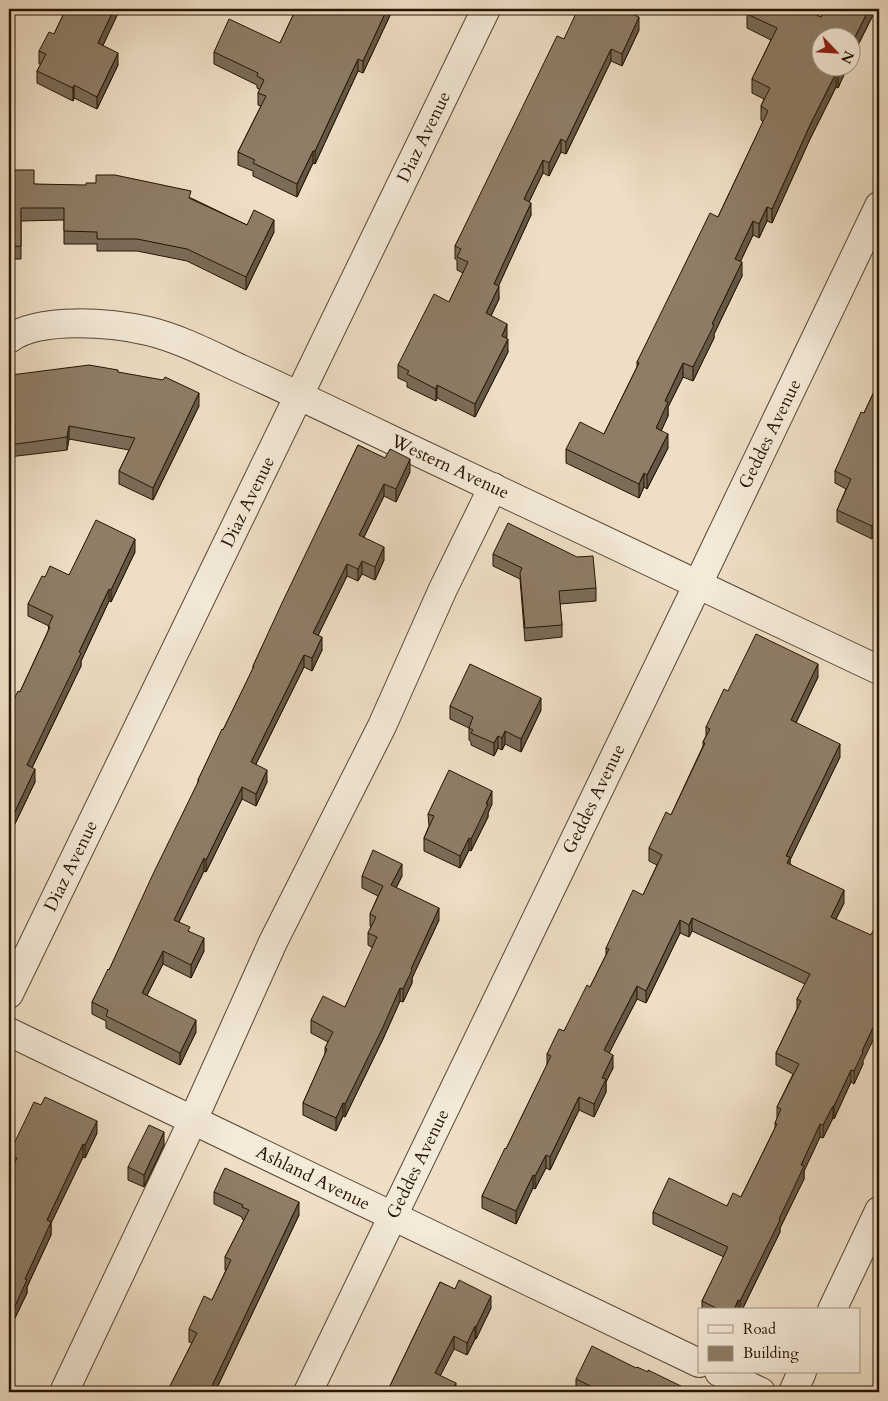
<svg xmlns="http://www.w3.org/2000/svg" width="888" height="1401" font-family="Cardo,serif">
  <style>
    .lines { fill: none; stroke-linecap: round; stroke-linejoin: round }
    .minor-casing { stroke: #574632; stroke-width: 30 }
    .minor { stroke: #f4ead9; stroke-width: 28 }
    .wall { fill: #7a6c59; stroke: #251401 }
    .shaded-wall { fill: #635848; stroke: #251401 }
    .building { fill: #8e7d67; stroke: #251401 }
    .labels { text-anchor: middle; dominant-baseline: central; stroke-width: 4.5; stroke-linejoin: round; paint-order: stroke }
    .street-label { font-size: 18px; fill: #251401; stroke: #f4ead9 }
  </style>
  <rect width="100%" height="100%" fill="#eedec5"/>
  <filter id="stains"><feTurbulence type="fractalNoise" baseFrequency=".004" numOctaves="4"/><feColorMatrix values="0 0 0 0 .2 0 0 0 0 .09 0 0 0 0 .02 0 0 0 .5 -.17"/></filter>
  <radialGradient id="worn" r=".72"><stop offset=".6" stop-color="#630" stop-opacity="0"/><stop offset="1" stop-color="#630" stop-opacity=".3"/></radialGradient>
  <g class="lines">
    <g class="minor-casing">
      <g id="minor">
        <path d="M9 339C40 316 112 323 148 331 181 339 211 355 241 369 292 392 342 416 392 440 555 516 717 593 879 670"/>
        <polyline points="9,994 486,9"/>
        <polyline points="9,1032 699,1363"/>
        <polyline points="832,1310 879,1211"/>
        <polyline points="719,1372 761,1392"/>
        <polyline points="64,1392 193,1120 273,942 382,726 443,589 493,487"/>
        <polyline points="308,1392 698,584 879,206"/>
        <polyline points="793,1392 802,1372"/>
      </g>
    </g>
    <use href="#minor" class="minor"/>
  </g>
  <g class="wall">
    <polygon points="66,9 120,9 103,45 118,65 97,109 74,98 73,101 37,83 37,71 41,64 39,64 39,51 54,34"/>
    <polygon points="296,9 393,9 363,73 358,71 315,164 313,163 297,197 253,176 253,171 238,165 238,152 261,106 258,105 258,93 260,90 257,88 257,85 214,64 214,52 280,43"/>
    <polygon points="824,9 876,9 850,61 850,38 847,68 838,88 836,87 810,139 772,223 767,221 759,238 753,235 740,262 742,276 714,334 714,338 693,381 683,377 668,407 668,416 661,431 668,448 647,489 644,487 639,498 566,463 566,449 604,434 637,367 637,362 718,217 763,122 761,120 761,106 764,99 752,93 752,79 771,40 747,28 747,14 821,17"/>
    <polygon points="639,30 622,66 611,61 566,154 561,152 549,176 543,173 529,202 531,215 498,286 499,299 491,316 507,336 506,339 508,352 475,417 437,398 436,401 407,387 407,382 398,378 398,365 449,302 463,273 457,270 457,260 455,259 455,246 564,39"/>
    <polygon points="9,170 34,184 191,198 247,225 274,232 246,290 187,261 137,251 97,251 97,244 64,244 64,220 21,221 21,259 9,259"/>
    <polygon points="118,372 199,406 153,500 119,484 119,471 129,450 69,439 67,450 9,457 9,392 12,391 11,375"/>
    <polygon points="879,381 879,523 872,539 837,522 837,510 846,489 835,483 835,471 864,413"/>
    <polygon points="358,445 410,472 396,502 384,496 364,537 384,560 375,580 362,574 358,581 347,576 318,635 322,650 312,671 304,667 256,764 267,782 256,806 242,799 206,872 204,871 179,922 190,932 204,951 191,978 163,964 147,995 196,1032 180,1065 106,1028 106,1021 92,1014 92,1002 109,970 198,783 198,780 223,730 253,669 253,666"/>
    <polygon points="135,552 111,602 109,601 81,661 81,666 32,768 35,782 12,830 9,829 9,705 12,703 20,692 48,631 49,626 28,616 28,604 45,577 69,575"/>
    <polygon points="493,554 596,588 596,601 560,604 562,625 562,637 525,641 520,579 493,566"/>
    <polygon points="818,677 796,723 840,757 790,860 790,864 844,903 836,919 863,1064 854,1084 851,1082 834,1119 833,1118 823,1138 820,1137 804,1171 804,1179 780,1228 780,1232 742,1310 702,1310 702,1301 724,1257 653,1224 653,1212 727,1206 741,1197 775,1128 775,1123 777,1119 777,1107 793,1074 776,1065 776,1053 797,1009 797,999 805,984 692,931 689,937 680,933 646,1003 637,999 609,1053 613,1068 606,1082 606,1092 594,1117 579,1110 550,1170 546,1168 535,1189 533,1188 516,1224 482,1208 482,1196 506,1149 547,1065 547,1054 564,1031 590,987 606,955 606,948 643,895 657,865 649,861 649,848 671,815 703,746 703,742 706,736 706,727 728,691"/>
    <polygon points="450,706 541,710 521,752 505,744 502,750 498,748 494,756 471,745 471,742 469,740 469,728 450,719"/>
    <polygon points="492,804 488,813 488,817 471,851 469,850 460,868 424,851 424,838 429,826 428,814"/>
    <polygon points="362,876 402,876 396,888 439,920 412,978 412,983 403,1002 400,1001 383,1039 345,1117 343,1116 336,1131 303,1115 303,1103 325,1054 325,1048 328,1042 311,1033 311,1020 345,1007 373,948 368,945 368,933 371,927 370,926 370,914 378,896 362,888"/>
    <polygon points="97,1133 85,1158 83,1157 51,1223 51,1235 27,1287 27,1293 14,1320 9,1318 9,1174 12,1168 9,1167 9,1154"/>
    <polygon points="164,1145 144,1187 128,1180 128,1167"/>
    <polygon points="214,1192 299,1215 215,1392 167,1392 192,1343 189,1342 189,1329 212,1300 226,1270 225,1270 225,1257 244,1220 242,1219 242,1217 214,1204"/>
    <polygon points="440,1282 491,1308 476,1339 475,1339 467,1355 454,1349 440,1376 456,1392 387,1392"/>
    <polygon points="576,1379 685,1392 578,1392 576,1391"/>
  </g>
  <g class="shaded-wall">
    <polygon points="114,9 120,9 98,56 98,43"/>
    <polygon points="387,9 393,9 363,73 363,61"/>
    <polygon points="869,9 876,9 850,61 850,47"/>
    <polygon points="639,17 639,30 622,66 622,54"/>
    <polygon points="611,49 611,61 566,154 566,142"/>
    <polygon points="118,53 118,65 97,109 97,97"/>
    <polygon points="358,59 358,71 315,164 315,151"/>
    <polygon points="841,68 847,68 838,88 838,74"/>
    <polygon points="836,73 836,87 810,139 772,223 772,209 810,125"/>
    <polygon points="74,85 74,98 73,101 73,88"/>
    <polygon points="561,139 561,152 549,176 549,163"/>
    <polygon points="313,151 313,163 297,197 297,184"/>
    <polygon points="543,160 543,173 524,212 524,199"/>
    <polygon points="531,203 531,215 494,296 494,284"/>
    <polygon points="767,207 767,221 759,238 759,224"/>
    <polygon points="274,220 274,232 246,290 246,277"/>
    <polygon points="753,221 753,235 735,273 735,259"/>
    <polygon points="742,262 742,276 714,334 714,338 693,381 693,367 712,324"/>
    <polygon points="499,286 499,299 486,326 486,313"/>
    <polygon points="507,324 507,336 502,349 502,336"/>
    <polygon points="508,339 508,352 475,417 475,404"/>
    <polygon points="683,363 683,377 668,407 668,416 656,442 656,428 665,401"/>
    <polygon points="437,385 437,398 436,401 436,389"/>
    <polygon points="199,393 199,406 153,500 153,488"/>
    <polygon points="69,426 69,439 67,450 67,437"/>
    <polygon points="668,434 668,448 647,489 647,475"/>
    <polygon points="410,459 410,472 396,502 396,489"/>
    <polygon points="644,473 644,487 639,498 639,484"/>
    <polygon points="384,484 384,496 359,547 359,535"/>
    <polygon points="879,511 879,523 872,539 872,526"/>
    <polygon points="135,539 135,552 111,602 111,590"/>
    <polygon points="384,547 384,560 375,580 375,567"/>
    <polygon points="362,561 362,574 358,581 358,569"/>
    <polygon points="347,564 347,576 313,646 313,633"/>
    <polygon points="109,589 109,601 81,661 81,666 27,778 27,765 79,652"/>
    <polygon points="322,637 322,650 312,671 312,658"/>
    <polygon points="304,655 304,667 251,774 251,762"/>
    <polygon points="818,664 818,677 791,733 791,720"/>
    <polygon points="541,698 541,710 521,752 521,739"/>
    <polygon points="505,731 505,744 502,750 502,738"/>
    <polygon points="498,736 498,748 494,756 494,743"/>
    <polygon points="840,744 840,757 790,860 790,870 787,875 786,856"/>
    <polygon points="35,769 35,782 12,830 12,818"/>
    <polygon points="267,770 267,782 256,806 256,794"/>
    <polygon points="242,787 242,799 206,872 206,860"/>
    <polygon points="492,791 492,804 488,813 488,817 471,851 471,839 486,804"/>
    <polygon points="469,838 469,850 460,868 460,856"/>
    <polygon points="204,858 204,871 174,932 174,920"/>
    <polygon points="402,864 402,876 391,898 391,885"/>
    <polygon points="844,890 844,903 831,929 831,917"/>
    <polygon points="439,908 439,920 412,978 412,983 403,1002 403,989 411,969"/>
    <polygon points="692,918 692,931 689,937 689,925"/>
    <polygon points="680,920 680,933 646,1003 646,991"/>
    <polygon points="204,938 204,951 191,978 191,965"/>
    <polygon points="163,951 163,964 142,1005 142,993"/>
    <polygon points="637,986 637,999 604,1063 604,1050"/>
    <polygon points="400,988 400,1001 383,1039 345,1117 345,1104"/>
    <polygon points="879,1015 879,1028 863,1061 863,1064 854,1084 854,1071 862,1051"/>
    <polygon points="196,1020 196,1032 180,1065 180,1053"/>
    <polygon points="613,1055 613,1068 606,1082 606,1092 594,1117 594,1104 602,1078"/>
    <polygon points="851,1070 851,1082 834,1119 834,1106"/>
    <polygon points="579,1097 579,1110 550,1170 550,1157"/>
    <polygon points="343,1103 343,1116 336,1131 336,1118"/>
    <polygon points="833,1106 833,1118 823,1138 823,1125"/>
    <polygon points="97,1121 97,1133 85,1158 85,1145"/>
    <polygon points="820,1124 820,1137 804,1171 804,1179 780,1228 780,1232 742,1310 740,1310 740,1301 779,1219 801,1165"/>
    <polygon points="164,1132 164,1145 144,1187 144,1175"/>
    <polygon points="83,1144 83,1157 51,1223 51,1235 27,1287 27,1293 14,1320 14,1308 47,1220"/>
    <polygon points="546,1155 546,1168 535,1189 535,1176"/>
    <polygon points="533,1175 533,1188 516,1224 516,1211"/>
    <polygon points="299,1202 299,1215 215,1392 209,1392"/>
    <polygon points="491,1296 491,1308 476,1339 476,1327"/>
    <polygon points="738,1300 738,1310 734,1310"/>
    <polygon points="475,1326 475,1339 467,1355 467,1343"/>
    <polygon points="454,1336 454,1349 435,1386 435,1373"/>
    <polygon points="456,1383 456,1392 451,1392"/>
  </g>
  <g class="building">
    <polygon points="66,9 114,9 98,43 118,53 97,97 74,85 73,88 37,71 46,54 39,51 49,32 54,34"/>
    <polygon points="296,9 387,9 363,61 358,59 315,151 313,151 297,184 253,163 255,160 238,152 266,96 258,93 264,80 257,76 258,73 214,52 229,19 280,43"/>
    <polygon points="578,9 621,9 639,17 622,54 611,49 566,142 561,139 549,163 543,160 524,199 531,203 494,284 499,286 486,313 507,324 502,336 508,339 475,404 437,385 436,389 407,374 409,371 398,365 434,294 449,302 468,262 457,257 461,249 455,246 557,36 564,39"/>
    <polygon points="750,9 804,9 821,17 824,9 869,9 850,47 850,38 820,38 820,68 841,68 838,74 836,73 810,125 772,209 767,207 759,224 753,221 735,259 742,262 712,324 714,325 693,367 683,363 665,401 668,402 656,428 668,434 647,475 644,473 639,484 566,449 580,422 604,434 639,363 637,362 710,213 718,217 768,111 761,106 770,88 752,79 777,28 747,14"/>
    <polygon points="9,170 34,170 34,184 86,185 86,183 96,183 96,175 115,175 191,191 189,198 247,225 254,210 274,220 246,277 187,249 137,239 97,239 97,232 64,231 64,208 21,208 21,246 9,247"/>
    <polygon points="89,365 118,370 118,372 163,380 165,377 199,393 153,488 119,471 135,438 69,426 67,437 9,445 9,392 13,390 11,375"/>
    <polygon points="879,381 879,511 872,526 837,510 851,479 835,471 861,412 864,413"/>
    <polygon points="358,445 385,458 390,449 410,459 396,489 384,484 359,535 384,547 375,567 362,561 358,569 347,564 313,633 322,637 312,658 304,655 251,762 267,770 256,794 242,787 206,860 204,858 174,920 190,927 188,931 204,938 191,965 163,951 142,993 196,1020 180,1053 106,1016 108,1010 92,1002 108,969 109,970 153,874 199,780 198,780 222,729 223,730 254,666 253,666 282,603"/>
    <polygon points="96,520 135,539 111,590 109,589 79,652 81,653 27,765 35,769 12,818 9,816 9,705 10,702 12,703 18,691 20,692 50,627 48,627 53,616 28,604 42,576 45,577 50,566 69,575"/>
    <polygon points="508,523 577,557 593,556 596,588 559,591 562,625 525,628 520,573 522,568 493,554"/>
    <polygon points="756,634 818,664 791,720 840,744 786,856 790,857 787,863 844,890 831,917 871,935 879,918 879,1015 862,1051 863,1052 854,1071 851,1070 834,1106 833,1106 823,1125 820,1124 801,1165 804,1166 779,1219 780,1220 740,1301 738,1300 734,1310 720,1310 702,1301 728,1247 653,1212 669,1178 727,1206 733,1193 741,1197 777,1124 775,1123 781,1109 777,1107 799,1064 776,1053 801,1001 797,999 810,974 692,918 689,925 680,920 646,991 637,986 604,1050 613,1055 602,1078 606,1079 594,1104 579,1097 550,1157 546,1155 535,1176 533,1175 516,1211 482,1196 505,1148 506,1149 551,1056 547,1054 559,1029 564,1031 587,985 590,987 609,949 606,948 633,890 643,895 662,855 649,848 666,812 671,815 705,743 703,742 710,729 706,727 724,689 728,691"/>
    <polygon points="470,664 541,698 521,739 505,731 502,738 498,736 494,743 471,733 473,730 469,728 473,717 450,706"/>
    <polygon points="449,770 492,791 486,804 488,804 471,839 469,838 460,856 424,838 434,816 428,814"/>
    <polygon points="373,850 402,864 391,885 439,908 411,969 412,970 403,989 400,988 383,1027 345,1104 343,1103 336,1118 303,1103 327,1049 325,1048 333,1032 311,1020 323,996 345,1007 377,937 368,933 376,917 370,914 383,886 362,876"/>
    <polygon points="45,1097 97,1121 85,1145 83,1144 47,1220 51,1222 25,1279 27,1280 14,1308 9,1306 9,1174 17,1158 9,1154 34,1102 41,1105"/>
    <polygon points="149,1125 164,1132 144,1175 128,1167"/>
    <polygon points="225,1168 299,1202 209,1392 167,1392 197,1333 189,1329 204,1296 212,1300 231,1260 225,1257 249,1210 242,1207 243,1205 214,1192"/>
    <polygon points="459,1280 491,1296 476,1327 475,1326 467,1343 454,1336 435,1373 456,1383 451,1392 387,1392 440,1282 455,1289"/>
    <polygon points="592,1346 636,1368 637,1367 648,1372 648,1370 685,1388 684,1391 685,1392 598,1392 599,1390 576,1379"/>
  </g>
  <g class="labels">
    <g class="street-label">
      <text transform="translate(424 137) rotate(-64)">Diaz Avenue</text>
      <text transform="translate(770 434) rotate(-64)">Geddes Avenue</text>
      <text transform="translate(450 467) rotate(25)">Western Avenue</text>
      <text transform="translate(248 502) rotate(-64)">Diaz Avenue</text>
      <text transform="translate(594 799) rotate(-64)">Geddes Avenue</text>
      <text transform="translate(71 866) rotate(-64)">Diaz Avenue</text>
      <text transform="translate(418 1164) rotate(-64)">Geddes Avenue</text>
      <text transform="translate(313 1178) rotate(26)">Ashland Avenue</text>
    </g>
  </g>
  <rect width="888" height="1401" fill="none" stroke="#eedec5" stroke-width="30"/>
  <rect x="10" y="10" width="868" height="1381" fill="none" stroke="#251401" stroke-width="2.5"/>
  <rect x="15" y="15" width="858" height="1371" fill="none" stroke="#251401"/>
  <rect x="698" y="1308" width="162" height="65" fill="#f4ead9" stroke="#a19483"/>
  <rect x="708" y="1325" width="25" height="8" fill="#f4ead9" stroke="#a19483"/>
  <text x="743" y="1334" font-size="15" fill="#251401">Road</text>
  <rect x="708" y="1346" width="25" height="15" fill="#8e7d67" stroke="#a19483"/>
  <text x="743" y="1358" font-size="15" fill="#251401">Building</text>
  <g transform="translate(836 52) rotate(115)"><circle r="24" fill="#f4ead9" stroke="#a19483"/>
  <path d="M0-4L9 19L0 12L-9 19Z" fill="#8f2418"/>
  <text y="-8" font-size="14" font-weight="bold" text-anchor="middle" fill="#251401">N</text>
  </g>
  <rect width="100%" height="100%" filter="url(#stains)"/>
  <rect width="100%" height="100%" fill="url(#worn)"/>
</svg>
